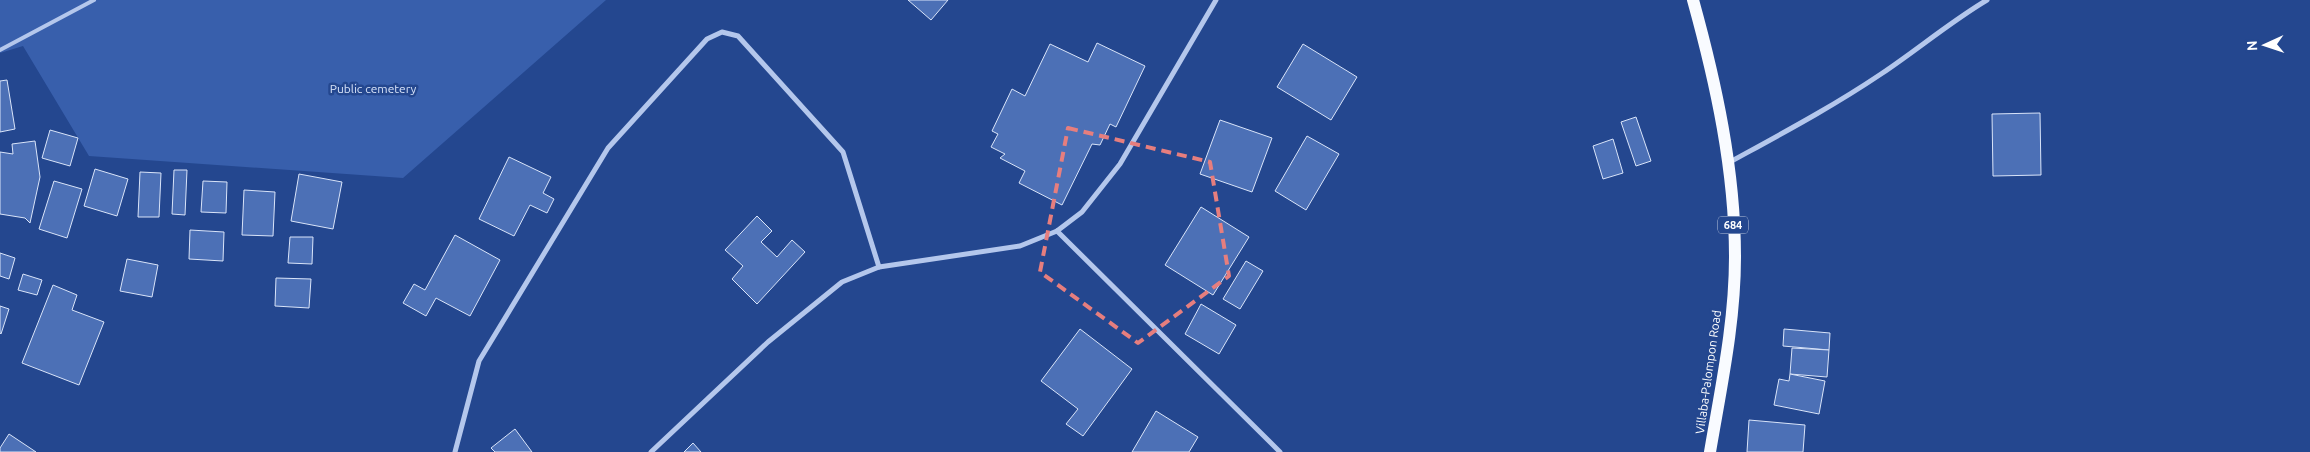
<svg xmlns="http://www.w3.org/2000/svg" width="2310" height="452" font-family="Ubuntu,sans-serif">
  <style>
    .green { fill: #385fac }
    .building { fill: #4c70b6; stroke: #d9e4f9 }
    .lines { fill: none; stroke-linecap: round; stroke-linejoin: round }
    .lane { stroke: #b4c7ec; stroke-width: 4 }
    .street { stroke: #b4c7ec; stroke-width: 5 }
    .primary { stroke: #f9fbff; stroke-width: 12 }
    .marked { fill: none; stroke: #e67e7e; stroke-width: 4; stroke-dasharray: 10 6; stroke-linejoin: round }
    .labels { text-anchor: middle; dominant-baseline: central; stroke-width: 5; stroke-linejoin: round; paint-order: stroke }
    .shield { fill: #24478f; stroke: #bdc8dd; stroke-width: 1 }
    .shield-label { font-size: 11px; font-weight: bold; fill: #fff }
    .park-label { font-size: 12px; fill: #d9e4f9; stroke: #24478f }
    .street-label { font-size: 12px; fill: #fff; stroke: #24478f }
  </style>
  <rect width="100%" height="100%" fill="#24478f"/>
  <polygon class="green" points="0,0 606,0 403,178 89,156 23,46 0,53"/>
  <g class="building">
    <polygon points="908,0 948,0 931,20"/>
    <polygon points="1097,43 1145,66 1116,127 1110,124 1100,145 1092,144 1062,205 1019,183 1025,171 1000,158 1005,154 991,147 998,134 992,131 1012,89 1025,96 1050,44 1088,62"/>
    <polygon points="1303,44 1357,77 1331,120 1277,87"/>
    <polygon points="7,80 15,129 0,132 0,81"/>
    <polygon points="2040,113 2041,175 1993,176 1992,114"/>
    <polygon points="1636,117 1651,161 1636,166 1621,122"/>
    <polygon points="1220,120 1272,138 1252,192 1200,174"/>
    <polygon points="50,130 78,138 70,166 42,158"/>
    <polygon points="1307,136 1339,154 1306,210 1275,191"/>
    <polygon points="1613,139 1623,173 1603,179 1593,146"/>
    <polygon points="35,141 40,177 30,223 25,218 0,214 0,152 13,154 12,144"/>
    <polygon points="509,157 551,177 543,193 554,199 547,213 530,205 514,236 479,219"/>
    <polygon points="95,169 128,179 117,216 84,206"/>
    <polygon points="174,170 187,170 185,215 172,214"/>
    <polygon points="140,172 161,173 159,217 138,217"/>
    <polygon points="299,174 342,182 333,229 291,221"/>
    <polygon points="54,181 82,189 67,238 39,229"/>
    <polygon points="203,181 227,182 226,213 201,212"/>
    <polygon points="244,190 275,192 273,236 242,235"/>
    <polygon points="1201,207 1249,237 1213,295 1165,265"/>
    <polygon points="757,216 772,231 761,242 777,257 792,240 805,252 757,304 732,279 743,266 725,250"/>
    <polygon points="190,230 224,232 223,261 189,259"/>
    <polygon points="455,235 500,260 470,316 436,298 426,316 403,303 414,284 425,290"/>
    <polygon points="290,237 313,237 312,264 288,263"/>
    <polygon points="0,253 15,258 9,279 0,276"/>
    <polygon points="127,259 158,265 152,297 120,291"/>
    <polygon points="1246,261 1263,271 1240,309 1223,299"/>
    <polygon points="23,274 42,280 37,295 18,290"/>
    <polygon points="276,278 311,279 309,308 275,306"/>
    <polygon points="53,285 77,295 72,310 104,322 79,385 22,363"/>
    <polygon points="1201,304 1236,325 1219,354 1185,334"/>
    <polygon points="0,306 9,309 1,334 0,333"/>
    <polygon points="1080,329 1132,369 1083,436 1066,424 1078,409 1041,381"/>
    <polygon points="1784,329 1830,333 1829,350 1783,346"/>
    <polygon points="1792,348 1829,350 1827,377 1790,374"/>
    <polygon points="1790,374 1825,381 1819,414 1774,405 1779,379 1789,381"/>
    <polygon points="1156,411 1198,437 1189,452 1132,452"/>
    <polygon points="1749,420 1805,425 1803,452 1747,452"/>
    <polygon points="515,429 532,452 495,452 491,448"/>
    <polygon points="9,434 36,452 0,452 0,448"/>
    <polygon points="693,443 701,452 684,452"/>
  </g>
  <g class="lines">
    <polyline class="lane" points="0,50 94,0"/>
    <g class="street">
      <path d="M1730 162C1781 134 1832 107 1881 74 1917 50 1950 22 1987 0"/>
      <polyline points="1057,231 1280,452"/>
      <polyline points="455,452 479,361 608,148 707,39 722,32 738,36 843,152 879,267"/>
      <polyline points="651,452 768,342 842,282 879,267 1020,246 1057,231 1082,212 1120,164 1216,0"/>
    </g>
    <path class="primary" d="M1693 0C1716 83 1735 170 1735 257 1735 323 1721 387 1710 452"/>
  </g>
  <path class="marked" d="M1068 128 1210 162 1229 276 1138 343 1040 272Z"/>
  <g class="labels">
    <rect class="shield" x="1718" y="216.5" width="30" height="17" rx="4"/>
    <g class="shield-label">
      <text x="1733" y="225">684</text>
    </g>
    <g class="park-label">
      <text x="373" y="88">Public cemetery</text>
    </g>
    <g class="street-label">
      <text transform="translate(1708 372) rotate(-82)">Villaba-Palompon Road</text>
    </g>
  </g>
  <g transform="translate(2265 45) rotate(267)" stroke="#24478f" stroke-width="4" paint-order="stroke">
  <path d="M0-4L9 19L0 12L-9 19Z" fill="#ffffff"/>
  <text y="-8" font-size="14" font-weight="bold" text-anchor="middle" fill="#ffffff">N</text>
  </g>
</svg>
